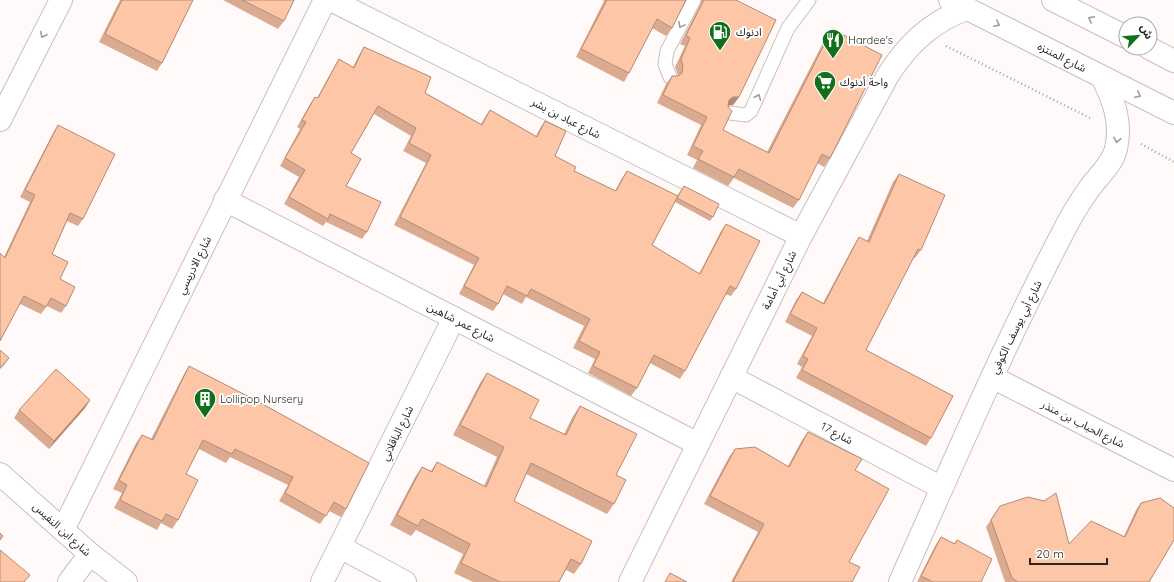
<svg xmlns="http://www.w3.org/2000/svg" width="1174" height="582" font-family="Quicksand,'Noto Sans Arabic',sans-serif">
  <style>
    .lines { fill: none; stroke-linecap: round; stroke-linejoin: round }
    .lane-casing { stroke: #c7bfbe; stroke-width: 15 }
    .street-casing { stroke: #c7bfbe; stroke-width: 24 }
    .secondary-casing { stroke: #c7bfbe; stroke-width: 24 }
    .path { stroke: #a7a3a2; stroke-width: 2.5; stroke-dasharray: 1 3; stroke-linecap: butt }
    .lane { stroke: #fff; stroke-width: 13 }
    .street { stroke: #fff; stroke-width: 22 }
    .secondary { stroke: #fff; stroke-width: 22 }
    .wall { fill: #daab90 }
    .shaded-wall { fill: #b18b75 }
    .building { fill: #fdc7a7; stroke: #b18b75 }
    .oneway { stroke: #9f9d9d }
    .labels { text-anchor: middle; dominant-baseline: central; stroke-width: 4; stroke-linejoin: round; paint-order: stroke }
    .poi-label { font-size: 11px; fill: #292625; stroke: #fff; text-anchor: start }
    .street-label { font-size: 11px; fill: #292625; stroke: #fff }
  </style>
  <rect width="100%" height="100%" fill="#fffaf9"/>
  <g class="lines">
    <g class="lane-casing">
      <g id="lane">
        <polyline points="670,77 665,64 667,51 694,0"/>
        <polyline points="730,113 746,115 751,111 788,28 809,0"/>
      </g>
    </g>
    <g class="street-casing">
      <g id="street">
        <polyline points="331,0 801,236"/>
        <polyline points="0,120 61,0"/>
        <polyline points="225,200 698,444"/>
        <polyline points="731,377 942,488"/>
        <polyline points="992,377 1174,470"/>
        <polyline points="0,474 90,554 126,582"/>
        <polyline points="63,530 325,0"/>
        <polyline points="340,547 405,582"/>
        <polyline points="69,582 90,554"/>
        <polyline points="322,582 454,318"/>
        <path d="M630 582 801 236 888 75C908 44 932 21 967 9"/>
        <path d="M900 582C952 466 1002 349 1061 236 1069 220 1078 204 1089 189 1098 176 1112 165 1116 149 1122 122 1114 101 1102 77"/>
      </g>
    </g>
    <g class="secondary-casing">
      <g id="secondary">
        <polyline points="950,0 1174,113"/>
        <polyline points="1053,0 1126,37"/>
        <polyline points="1149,48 1174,61"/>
      </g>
    </g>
    <g class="path">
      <polyline points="946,46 1092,119"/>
      <polyline points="1141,144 1174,162"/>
    </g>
    <use href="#lane" class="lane"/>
    <use href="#street" class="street"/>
    <use href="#secondary" class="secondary"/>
  </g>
  <g class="wall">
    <polygon points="120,0 193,0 162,63 157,71 99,42"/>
    <polygon points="223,0 294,0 284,21 278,29"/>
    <polygon points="602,0 686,0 672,28 666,36 652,28 629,73 624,82 576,57 604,1"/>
    <polygon points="701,0 736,0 739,97 733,105 729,105 723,130 767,152 826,37 832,29 830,158 824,167 817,163 799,200 793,208 734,178 728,186 693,168 697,160 687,155 701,125 657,103 666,84 672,76 677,76 678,75 675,67 685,46 680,44 701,3"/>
    <polygon points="364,47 425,93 481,124 485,117 490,110 536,136 540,128 545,121 555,156 574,171 615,191 622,178 627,171 677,196 684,186 713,217 710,221 675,202 652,245 699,274 721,231 726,224 736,289 731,296 725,294 685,371 680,379 650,363 637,388 631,396 588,373 595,359 573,348 584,326 526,297 522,304 503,294 498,304 493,311 459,294 474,265 394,225 426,163 403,151 411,136 374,114 351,153 346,186 367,232 362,239 326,222 323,226 284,204 299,177 280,166 300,129 297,127 310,104 315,97 317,98 334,67 339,59 353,67 359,55"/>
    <polygon points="58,125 83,219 78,226 67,221 52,254 60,279 66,306 61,313 47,306 41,314 20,304 4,257 30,202 20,197 53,133"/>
    <polygon points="899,174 921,250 915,258 913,257 866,350 931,438 926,446 796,378 802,367 797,364 812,336 785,322 796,300 802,292 823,303 854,245 859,237 867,241 893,182"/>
    <polygon points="189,366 346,509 341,517 329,511 320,524 279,501 288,485 230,457 226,463 199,449 186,474 178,520 172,529 161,523 157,530 114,508 122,493 113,489 136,443 142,435 151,439 184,374"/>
    <polygon points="487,373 530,418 564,434 573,416 580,406 616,475 614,504 607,514 526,474 514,501 581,564 574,574 566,570 559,582 473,582 454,573 463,554 416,530 411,536 390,525 415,477 422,467 431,471 437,462 484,486 497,457 453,435 480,383"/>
    <polygon points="90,400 85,408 49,449 14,418 19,410"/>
    <polygon points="808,432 855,470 849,562 852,582 731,582 758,532 704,504 729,457 735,449 788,466 802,440"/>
    <polygon points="1141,503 1149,582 1005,582 986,527 1000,506 1069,544 1124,536 1136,510"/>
    <polygon points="941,537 954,544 957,540 981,582 917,582 936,544"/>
  </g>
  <g class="shaded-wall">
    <polygon points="733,97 739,97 733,105 727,106 729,100"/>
    <polygon points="9,358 4,365 0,369 0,368"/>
    <polygon points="90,400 85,408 49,449 54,441"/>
  </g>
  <g class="building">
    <polygon points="122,0 193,0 162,63 105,34"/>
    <polygon points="242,0 294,0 284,21"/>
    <polygon points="607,0 686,0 672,28 657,19 629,73 581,49"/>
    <polygon points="704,0 736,0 776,20 739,97 733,97 729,100 728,107 732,111 723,130 769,153 832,29 882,55 830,158 822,154 799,200 739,169 734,177 698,159 703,151 693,146 707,117 663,95 672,76 678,76 682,73 683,66 681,59 690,38 686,35"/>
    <polygon points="364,47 431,77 425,93 482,125 490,110 537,137 545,121 566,131 555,156 576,167 574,171 616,191 627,171 678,196 652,245 700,274 726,224 760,241 736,289 730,286 685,371 654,355 637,388 593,366 600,352 579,341 590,319 531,289 527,296 507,286 498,304 464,286 479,258 400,217 431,155 409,143 416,128 378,106 351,153 361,159 346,186 381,202 367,232 330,214 328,219 289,197 305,170 285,158 306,122 302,120 315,97 318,98 339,59 354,68"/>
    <polygon points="58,125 115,154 83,219 70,213 52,254 68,262 60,279 75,287 66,306 51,298 46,307 24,296 0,341 0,253 5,258 35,195 25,190"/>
    <polygon points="899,174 945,195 921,250 918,249 866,350 953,396 931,438 802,370 808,359 803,356 817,328 790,314 802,292 824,304 859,237 869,242"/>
    <polygon points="684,186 719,204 713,217 677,198"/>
    <polygon points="0,350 9,358 0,368"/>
    <polygon points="189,366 259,402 369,463 346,509 334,502 326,516 285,493 293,477 235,449 232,454 203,440 186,474 198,480 178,520 166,514 162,521 120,500 127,485 119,480 142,435 153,440"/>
    <polygon points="56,369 90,400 54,441 19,410"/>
    <polygon points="487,373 539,400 530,418 566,435 580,406 637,434 616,475 626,480 614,504 531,463 514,501 592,541 581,564 571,559 559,582 500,582 461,563 470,544 422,519 418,526 397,515 422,467 432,472 437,462 486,487 504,447 460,425"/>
    <polygon points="808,432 862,459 855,470 889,489 849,562 860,567 852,582 733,582 764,524 710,496 735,449 755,447 789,467"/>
    <polygon points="1056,493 1069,544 1091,521 1125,537 1141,503 1160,498 1174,508 1174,540 1149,582 1018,582 1012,578 991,520 1000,506 1028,497 1044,501"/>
    <polygon points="0,533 3,536 0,540"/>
    <polygon points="941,537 955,544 957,540 992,559 981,582 933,582 921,576"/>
    <polygon points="0,550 30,575 24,582 0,582"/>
    <polygon points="670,573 687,582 665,582"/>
  </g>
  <defs><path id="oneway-chevron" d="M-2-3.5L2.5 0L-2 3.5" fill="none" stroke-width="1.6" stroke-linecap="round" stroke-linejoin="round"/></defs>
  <g class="oneway">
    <use href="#oneway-chevron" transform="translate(1091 19) rotate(-153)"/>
    <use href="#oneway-chevron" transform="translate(997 24) rotate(27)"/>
    <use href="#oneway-chevron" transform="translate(681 25) rotate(118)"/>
    <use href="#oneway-chevron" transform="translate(43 35) rotate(117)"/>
    <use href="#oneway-chevron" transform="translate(1138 95) rotate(27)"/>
    <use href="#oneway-chevron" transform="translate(758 97) rotate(-67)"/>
    <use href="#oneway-chevron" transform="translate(1117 140) rotate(101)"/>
  </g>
  <defs>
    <g id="fuel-pin" transform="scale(1.15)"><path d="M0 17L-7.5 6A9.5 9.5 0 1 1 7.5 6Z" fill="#12701d" stroke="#fff"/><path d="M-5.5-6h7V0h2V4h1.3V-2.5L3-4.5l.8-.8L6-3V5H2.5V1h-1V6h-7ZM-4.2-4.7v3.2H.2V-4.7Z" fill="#fff"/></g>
    <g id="restaurant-pin" transform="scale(1.15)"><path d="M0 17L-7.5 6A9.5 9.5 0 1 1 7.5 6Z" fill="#12701d" stroke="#fff"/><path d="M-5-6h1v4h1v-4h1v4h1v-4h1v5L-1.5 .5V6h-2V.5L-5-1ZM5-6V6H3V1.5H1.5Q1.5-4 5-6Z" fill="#fff"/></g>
    <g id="supermarket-pin" transform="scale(1.15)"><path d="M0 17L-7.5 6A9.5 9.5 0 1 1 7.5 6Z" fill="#12701d" stroke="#fff"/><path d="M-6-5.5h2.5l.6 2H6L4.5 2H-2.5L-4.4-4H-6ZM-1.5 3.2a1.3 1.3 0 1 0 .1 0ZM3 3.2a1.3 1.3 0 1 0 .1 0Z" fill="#fff"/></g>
    <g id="building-pin" transform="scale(1.15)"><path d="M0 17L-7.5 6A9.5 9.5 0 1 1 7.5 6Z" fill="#12701d" stroke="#fff"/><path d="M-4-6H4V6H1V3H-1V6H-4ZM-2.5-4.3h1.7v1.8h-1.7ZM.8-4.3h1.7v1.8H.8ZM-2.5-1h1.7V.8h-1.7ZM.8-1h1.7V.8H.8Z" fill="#fff"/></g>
  </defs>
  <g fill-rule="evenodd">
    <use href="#fuel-pin" x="720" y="32"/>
    <use href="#restaurant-pin" x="833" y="40"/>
    <use href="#supermarket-pin" x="825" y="82"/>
    <use href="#building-pin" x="205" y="399"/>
  </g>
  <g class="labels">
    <g class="poi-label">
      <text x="736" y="32">ادنوك</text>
      <text x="848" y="40">Hardee's</text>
      <text x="840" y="82">واحة أدنوك</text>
      <text x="220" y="399">Lollipop Nursery</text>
    </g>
    <g class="street-label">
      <text transform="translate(1062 57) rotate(27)">شارع المنتزه</text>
      <text transform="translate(566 118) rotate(27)">شارع عباد بن بشر</text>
      <text transform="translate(194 265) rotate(-64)">شارع الادريسي</text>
      <text transform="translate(779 280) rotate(-64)">شارع أبي أمامة</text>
      <text transform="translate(461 322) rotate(27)">شارع عمر شاهين</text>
      <text transform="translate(1016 327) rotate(-64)">شارع أبي يوسف الكوفي</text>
      <text transform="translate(1083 424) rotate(27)">شارع الحباب بن منذر</text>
      <text transform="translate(397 433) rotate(-64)">شارع الباقلاني</text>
      <text transform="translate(837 433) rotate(28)">شارع 17</text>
      <text transform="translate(62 529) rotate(42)">شارع ابن النفيس</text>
    </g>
  </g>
  <g transform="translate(1138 36) rotate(64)"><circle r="19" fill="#ffffff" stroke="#a9a8a8"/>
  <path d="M0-3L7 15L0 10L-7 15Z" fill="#12701d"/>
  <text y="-6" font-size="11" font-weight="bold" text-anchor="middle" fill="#292625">ش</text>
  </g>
  <path d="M1030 558v6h77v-6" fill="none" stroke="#292625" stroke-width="2"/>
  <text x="1036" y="558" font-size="12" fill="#292625" stroke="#ffffff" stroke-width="3" paint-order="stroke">20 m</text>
</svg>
